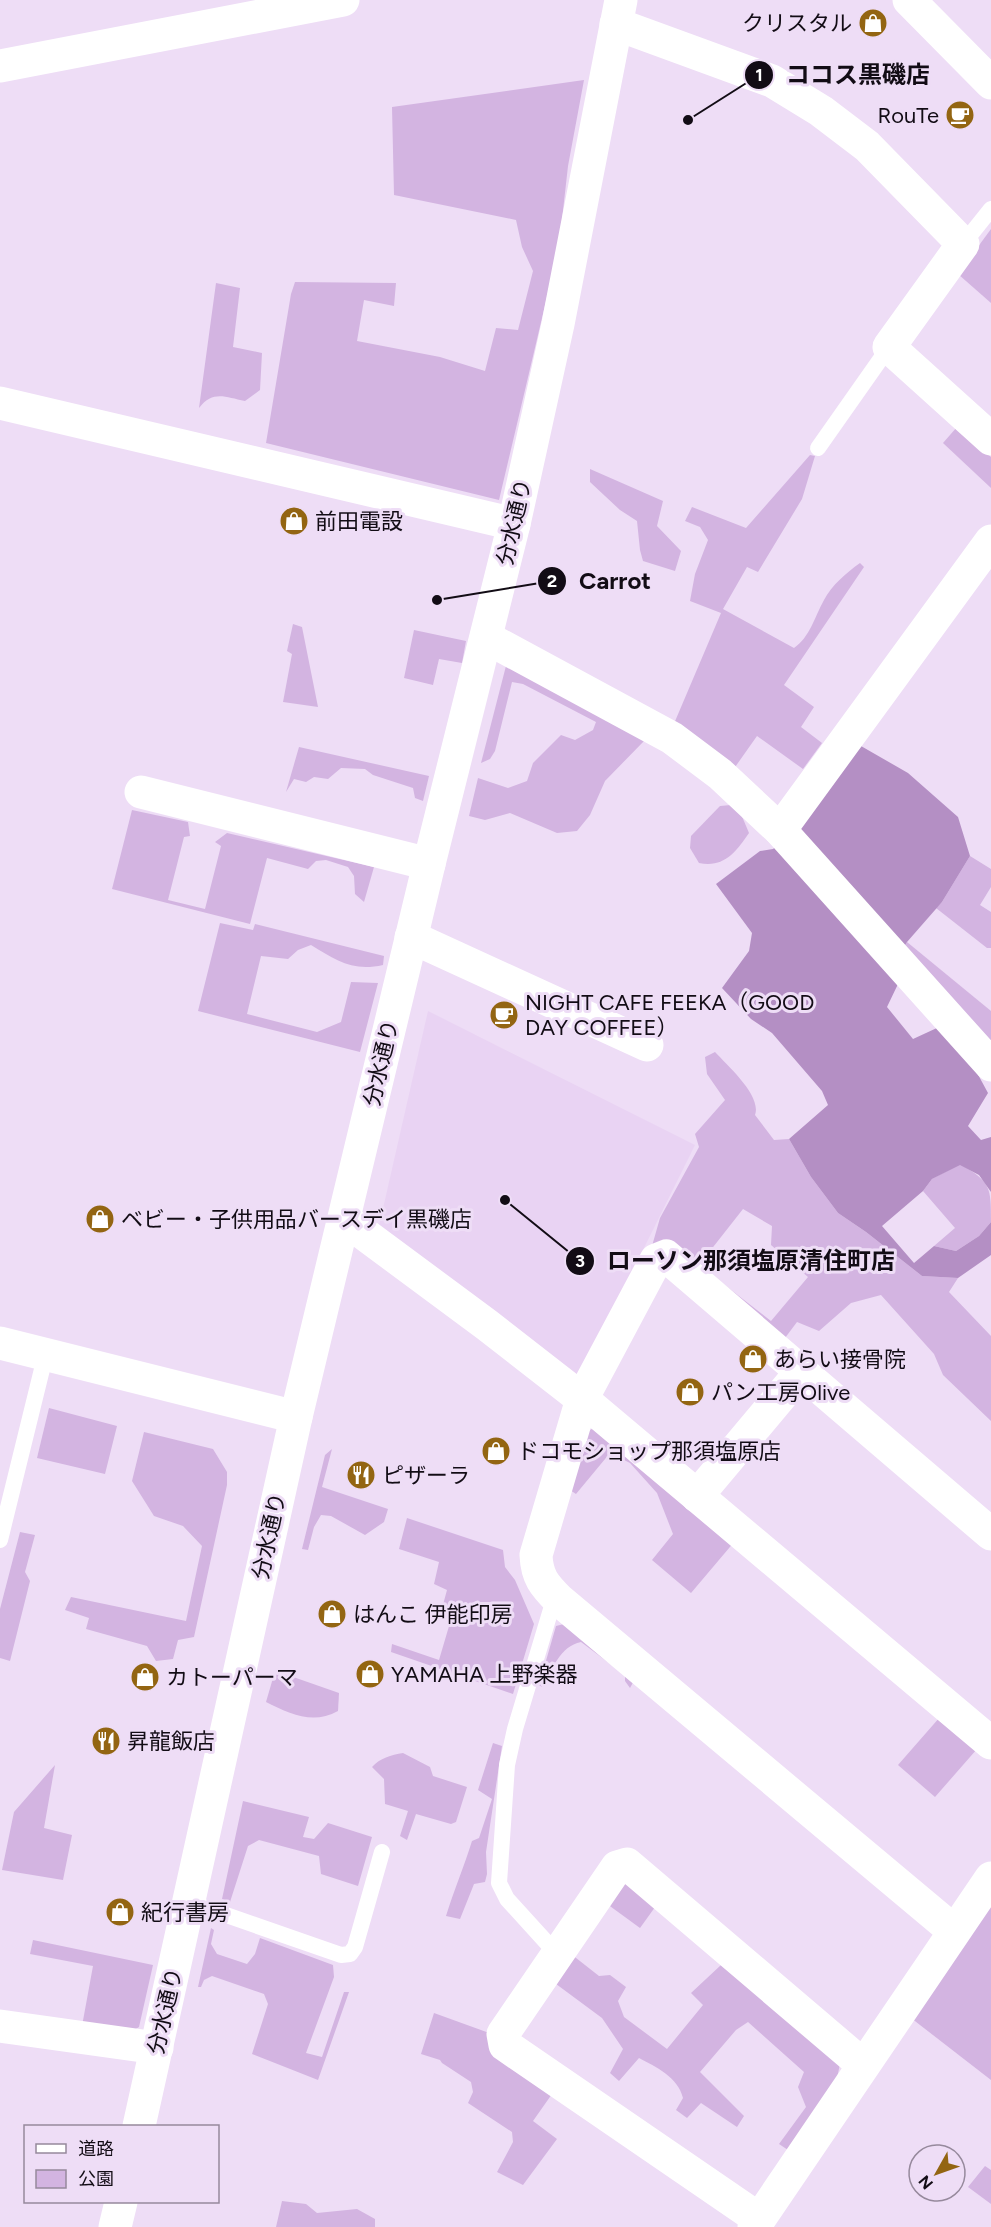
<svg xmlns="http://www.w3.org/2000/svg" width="991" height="2227" font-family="Figtree,'Noto Sans JP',sans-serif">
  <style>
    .built { fill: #e9d3f3 }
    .green { fill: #d3b4e1; fill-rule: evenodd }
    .forest { fill: #b48fc4 }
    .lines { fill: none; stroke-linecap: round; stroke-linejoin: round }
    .lane { stroke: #fff; stroke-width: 16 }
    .street { stroke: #fff; stroke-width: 33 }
    .secondary { stroke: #fff; stroke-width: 33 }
    .labels { text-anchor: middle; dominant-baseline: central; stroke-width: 6; stroke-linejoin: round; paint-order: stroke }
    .poi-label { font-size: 22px; fill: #120c15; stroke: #eeddf6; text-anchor: start }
    .street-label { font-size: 22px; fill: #120c15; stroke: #eeddf6 }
    .leader { fill: none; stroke: #120c15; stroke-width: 2 }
    .callout-dot { fill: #120c15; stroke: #eeddf6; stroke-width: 2 }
    .mark-label { font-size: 18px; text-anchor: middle; font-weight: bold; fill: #fff }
    .callout-label { font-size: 24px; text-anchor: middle; font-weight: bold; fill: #120c15; stroke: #eeddf6; stroke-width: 6; stroke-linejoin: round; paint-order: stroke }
  </style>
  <rect width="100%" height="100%" fill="#eeddf6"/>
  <polygon class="built" points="428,1011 695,1145 580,1377 379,1226"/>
  <g class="green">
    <polygon points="584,80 568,166 559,246 499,500 266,443 291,294 295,282 396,283 394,306 364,300 357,341 440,357 485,371 496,328 518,330 533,271 522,247 516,220 394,195 392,107"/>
    <polygon points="991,229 991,303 958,274"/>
    <path d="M216 283 240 288 233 347 262 353 260 390 245 401C225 397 213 390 199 408Z"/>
    <polygon points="957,427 991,457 991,488 943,443"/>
    <path d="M810 455 815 456 802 499 758 572 747 567 723 609 794 648C810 637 814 618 824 600 832 585 846 573 860 563L864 567 784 685 814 707 801 727 822 743 803 769 757 736 733 770 673 726 721 613 690 601 695 574 708 540 700 527 685 521 692 507 746 528Z"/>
    <polygon points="590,469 663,501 657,526 681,551 675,571 643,561 640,550 637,521 620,510 590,482"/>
    <polygon points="293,624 302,627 318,707 283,702 292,654 287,651"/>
    <polygon points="414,630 466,641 462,663 439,659 433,685 404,678"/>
    <polygon points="507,662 645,740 605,781 590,815 577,831 557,833 510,813 485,820 469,816 478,778 508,788 527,781 533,763 561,735 575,740 593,730 596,722 523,684 512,682 495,751 490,759 481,763"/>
    <polygon points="299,747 429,776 423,801 415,798 413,788 373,775 365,769 341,768 328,779 314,777 306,782 294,779 286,792"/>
    <path d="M731 805 741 814 749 833C736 852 724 868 699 863L690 848 691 836 720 806Z"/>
    <polygon points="132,810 188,822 190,836 184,837 168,900 205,909 221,846 215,842 227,833 374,867 364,902 355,894 354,876 348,867 326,860 316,861 308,869 267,858 250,924 112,889"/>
    <polygon points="970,856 991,869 991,887 980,905 991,912 991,948 987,948 936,908 942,902"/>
    <path d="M220 923 253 930 255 924 384 956 383 965C352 972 336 960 311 945L298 950 288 959 261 956 247 1014 317 1032 341 1022 351 982 378 983 360 1052 198 1011Z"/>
    <polygon points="907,942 991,1011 991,1046 901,952"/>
    <path d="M715 1052C728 1066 762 1096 755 1115L774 1140 789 1139 811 1177 838 1213 866 1232 922 1276 958 1278 949 1292 991 1336V1421L943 1375 934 1354 881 1295 851 1303 819 1331 797 1322 782 1342 652 1246 660 1218 699 1147 695 1134 725 1100 707 1074 705 1057ZM743 1209 772 1226 771 1245 808 1277 771 1321 699 1265Z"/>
    <path d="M960 1164C991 1182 991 1187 991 1222L979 1236 956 1251 934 1246 955 1228 923 1191 932 1179Z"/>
    <polygon points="49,1408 117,1426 105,1474 37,1458"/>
    <polygon points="592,1429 605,1434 735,1541 691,1593 652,1560 673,1534 657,1493 630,1463 610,1453 576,1494 567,1488 585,1432"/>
    <polygon points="144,1432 213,1449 227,1472 227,1485 194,1637 178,1640 173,1659 156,1661 147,1646 86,1629 89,1618 65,1610 71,1597 186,1621 202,1546 183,1526 154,1516 132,1481"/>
    <polygon points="332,1449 322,1487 388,1509 384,1522 365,1535 331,1516 321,1515 314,1527 308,1550 302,1549 325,1455"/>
    <polygon points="407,1518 503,1550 505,1567 515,1580 534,1624 513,1694 391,1652 392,1644 439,1660 452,1616 441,1612 447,1590 434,1584 439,1562 399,1549"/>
    <polygon points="20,1532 35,1535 25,1572 30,1581 10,1661 0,1658 0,1609"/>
    <path d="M568 1623 636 1677 630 1688 625 1681V1675L581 1642C560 1646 552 1670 542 1687L539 1685 556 1626Z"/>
    <path d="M279 1672 339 1693 338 1711C313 1725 290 1714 266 1702L273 1678Z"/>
    <polygon points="940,1717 977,1749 935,1797 898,1765"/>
    <path d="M493 1743 502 1746 486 1852 487 1874 485 1882 474 1884 460 1919 446 1916C454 1890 464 1867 472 1841L479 1838 492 1799 478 1790Z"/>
    <path d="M403 1753 430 1767 433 1776 467 1787 456 1822 451 1824 416 1814 407 1840 400 1836 408 1811 385 1804 384 1779 372 1767C380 1758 391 1755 403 1753Z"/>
    <polygon points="55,1765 44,1828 72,1835 63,1880 2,1870 14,1812"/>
    <polygon points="243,1801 309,1817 303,1837 314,1839 328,1823 372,1837 358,1886 321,1874 319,1856 259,1840 248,1846 230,1902 222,1899"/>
    <polygon points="629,1880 658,1903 640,1928 603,1901"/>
    <polygon points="991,1901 991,2080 911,2018"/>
    <polygon points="211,1928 214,1930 211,1944 217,1954 247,1964 255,1954 260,1938 333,1965 334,1977 306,2053 322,2057 344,1992 349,1992 318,2080 252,2054 268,2004 264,1994 212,1976 204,1980 201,1987 198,1987"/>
    <polygon points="33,1940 153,1965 139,2027 129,2033 82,2026 93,1966 30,1954"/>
    <path d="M571 1954 599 1976 610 1975 626 1987 618 2001 624 2017 667 2049 703 2005 691 1993 721 1965 840 2064 836 2083 791 2152 779 2144 806 2107 798 2087 804 2072 748 2022 736 2030 700 2072 744 2116 737 2127 701 2103 687 2118 676 2110 683 2098C678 2077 656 2067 639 2058L619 2081 610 2073 623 2049 602 2018 552 1981Z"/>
    <polygon points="434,2013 492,2034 552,2094 533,2121 557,2139 523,2185 497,2172 513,2142 512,2132 468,2103 473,2092 471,2082 442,2063 440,2060 421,2054"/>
    <polygon points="985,2166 991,2170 991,2204 968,2187"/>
    <polygon points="282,2201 306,2204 317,2213 357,2209 375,2219 375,2227 276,2227"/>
  </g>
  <polygon class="forest" points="854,742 908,773 958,817 970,856 942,902 907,942 901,952 898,984 887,1007 913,1039 939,1027 975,1069 988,1093 968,1126 981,1140 991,1137 991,1192 979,1175 960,1165 932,1179 923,1191 882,1226 914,1263 934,1246 956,1251 979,1236 991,1222 991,1255 958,1278 922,1276 866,1232 838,1213 811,1177 789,1139 828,1105 822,1091 772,1033 751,1019 722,988 749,951 752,933 716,884 760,851 773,849 792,832"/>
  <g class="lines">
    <g class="lane">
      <polyline points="963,244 991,209"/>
      <polyline points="818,448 889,347"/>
      <polyline points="0,1540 46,1353"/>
      <polyline points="555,1596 515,1729 507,1765 499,1883 507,1899 557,1954"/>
      <polyline points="189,1902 341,1955 350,1954 355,1947 382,1852"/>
    </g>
    <g class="street">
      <polyline points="616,24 772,81 821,111 867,146 963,244 889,347 991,439"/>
      <polyline points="0,66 343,0"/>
      <polyline points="0,403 514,524"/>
      <polyline points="487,638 672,738 720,774 780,830 991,1065"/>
      <polyline points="141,792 429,864"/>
      <polyline points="780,830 991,541"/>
      <polyline points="411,937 647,1045"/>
      <polyline points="344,1219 487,1325 582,1399 991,1743"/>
      <polyline points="0,1343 296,1417"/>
      <polyline points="697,1496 801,1372"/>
      <path d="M954 1931 559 1600C544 1585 537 1577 536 1555L582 1399 656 1260 666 1256 991 1534"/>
      <polyline points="0,2026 157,2048"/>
      <polyline points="759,2219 505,2045 503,2034 617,1867 627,1864 863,2065"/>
      <polyline points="754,2227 991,1878"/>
    </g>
    <g class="secondary">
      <polyline points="909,0 991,83"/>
      <polyline points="139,2126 296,1417 429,864 514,524 558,324 621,0"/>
      <polyline points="115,2227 121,2202"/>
    </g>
  </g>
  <defs>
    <g id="shop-disc" transform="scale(1.5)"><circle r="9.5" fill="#936512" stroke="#eeddf6"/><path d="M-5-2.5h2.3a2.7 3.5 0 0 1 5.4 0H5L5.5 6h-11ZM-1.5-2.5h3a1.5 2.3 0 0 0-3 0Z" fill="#fff"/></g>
    <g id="cafe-disc" transform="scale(1.5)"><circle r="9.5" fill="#936512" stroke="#eeddf6"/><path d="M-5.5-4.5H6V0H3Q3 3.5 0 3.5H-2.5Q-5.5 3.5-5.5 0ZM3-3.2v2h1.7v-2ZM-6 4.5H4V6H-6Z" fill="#fff"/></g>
    <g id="restaurant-disc" transform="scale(1.5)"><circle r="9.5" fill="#936512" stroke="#eeddf6"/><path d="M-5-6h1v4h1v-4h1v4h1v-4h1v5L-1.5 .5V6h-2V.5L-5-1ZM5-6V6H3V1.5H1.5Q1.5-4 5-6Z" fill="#fff"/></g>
  </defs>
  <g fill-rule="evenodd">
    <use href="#shop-disc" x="873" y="23"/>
    <use href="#cafe-disc" x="960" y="115"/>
    <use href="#shop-disc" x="294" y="521"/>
    <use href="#cafe-disc" x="504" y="1015"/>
    <use href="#shop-disc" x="100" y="1219"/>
    <use href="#shop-disc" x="753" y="1359"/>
    <use href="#shop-disc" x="690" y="1392"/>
    <use href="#shop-disc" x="496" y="1451"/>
    <use href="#restaurant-disc" x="361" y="1475"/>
    <use href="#shop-disc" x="332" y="1614"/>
    <use href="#shop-disc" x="370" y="1674"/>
    <use href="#shop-disc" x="145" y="1677"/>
    <use href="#restaurant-disc" x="106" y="1741"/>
    <use href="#shop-disc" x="120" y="1912"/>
  </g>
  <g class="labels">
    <g class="poi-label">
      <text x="852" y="23" text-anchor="end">クリスタル</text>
      <text x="939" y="115" text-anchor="end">RouTe</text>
      <text x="315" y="521">前田電設</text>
      <text x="525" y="1002">NIGHT CAFE FEEKA（GOOD<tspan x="525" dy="25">DAY COFFEE）</tspan></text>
      <text x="121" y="1219">ベビー・子供用品バースデイ黒磯店</text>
      <text x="774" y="1359">あらい接骨院</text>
      <text x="711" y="1392">パン工房Olive</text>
      <text x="517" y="1451">ドコモショップ那須塩原店</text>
      <text x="382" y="1475">ピザーラ</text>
      <text x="353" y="1614">はんこ 伊能印房</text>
      <text x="391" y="1674">YAMAHA 上野楽器</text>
      <text x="166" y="1677">カトーパーマ</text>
      <text x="127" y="1741">昇龍飯店</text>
      <text x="141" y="1912">紀行書房</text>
    </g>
    <g class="street-label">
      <text transform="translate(514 522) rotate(-77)">分水通り</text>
      <text transform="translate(381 1063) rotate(-77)">分水通り</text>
      <text transform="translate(269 1536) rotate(-78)">分水通り</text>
      <text transform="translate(165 2011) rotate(-77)">分水通り</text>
    </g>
  </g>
  <path class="leader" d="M688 120L759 75M437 600L552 581M505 1200L580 1261"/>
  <g class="callout-dot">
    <circle cx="688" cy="120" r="6"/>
    <circle cx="437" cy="600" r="6"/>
    <circle cx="505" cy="1200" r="6"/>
    <circle cx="759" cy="75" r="15"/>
    <circle cx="552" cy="581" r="15"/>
    <circle cx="580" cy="1261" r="15"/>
  </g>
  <g class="mark-label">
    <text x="759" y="81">1</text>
    <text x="552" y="587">2</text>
    <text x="580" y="1267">3</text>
  </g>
  <g class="callout-label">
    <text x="858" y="83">ココス黒磯店</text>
    <text x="615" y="589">Carrot</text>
    <text x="751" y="1269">ローソン那須塩原清住町店</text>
  </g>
  <rect x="24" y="2125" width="195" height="78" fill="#eeddf6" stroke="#96899c" stroke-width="1.5"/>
  <rect x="36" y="2144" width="30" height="9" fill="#ffffff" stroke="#96899c" stroke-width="1.5"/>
  <text x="78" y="2155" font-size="18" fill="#120c15">道路</text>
  <rect x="36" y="2170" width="30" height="18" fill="#d3b4e1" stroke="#96899c" stroke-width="1.5"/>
  <text x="78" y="2185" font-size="18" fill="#120c15">公園</text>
  <g transform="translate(937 2173) rotate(230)"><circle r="28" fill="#eeddf6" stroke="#96899c" stroke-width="1.5"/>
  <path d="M0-4.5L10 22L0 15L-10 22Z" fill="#936512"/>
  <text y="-9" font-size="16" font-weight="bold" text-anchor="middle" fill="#120c15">N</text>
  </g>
</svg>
